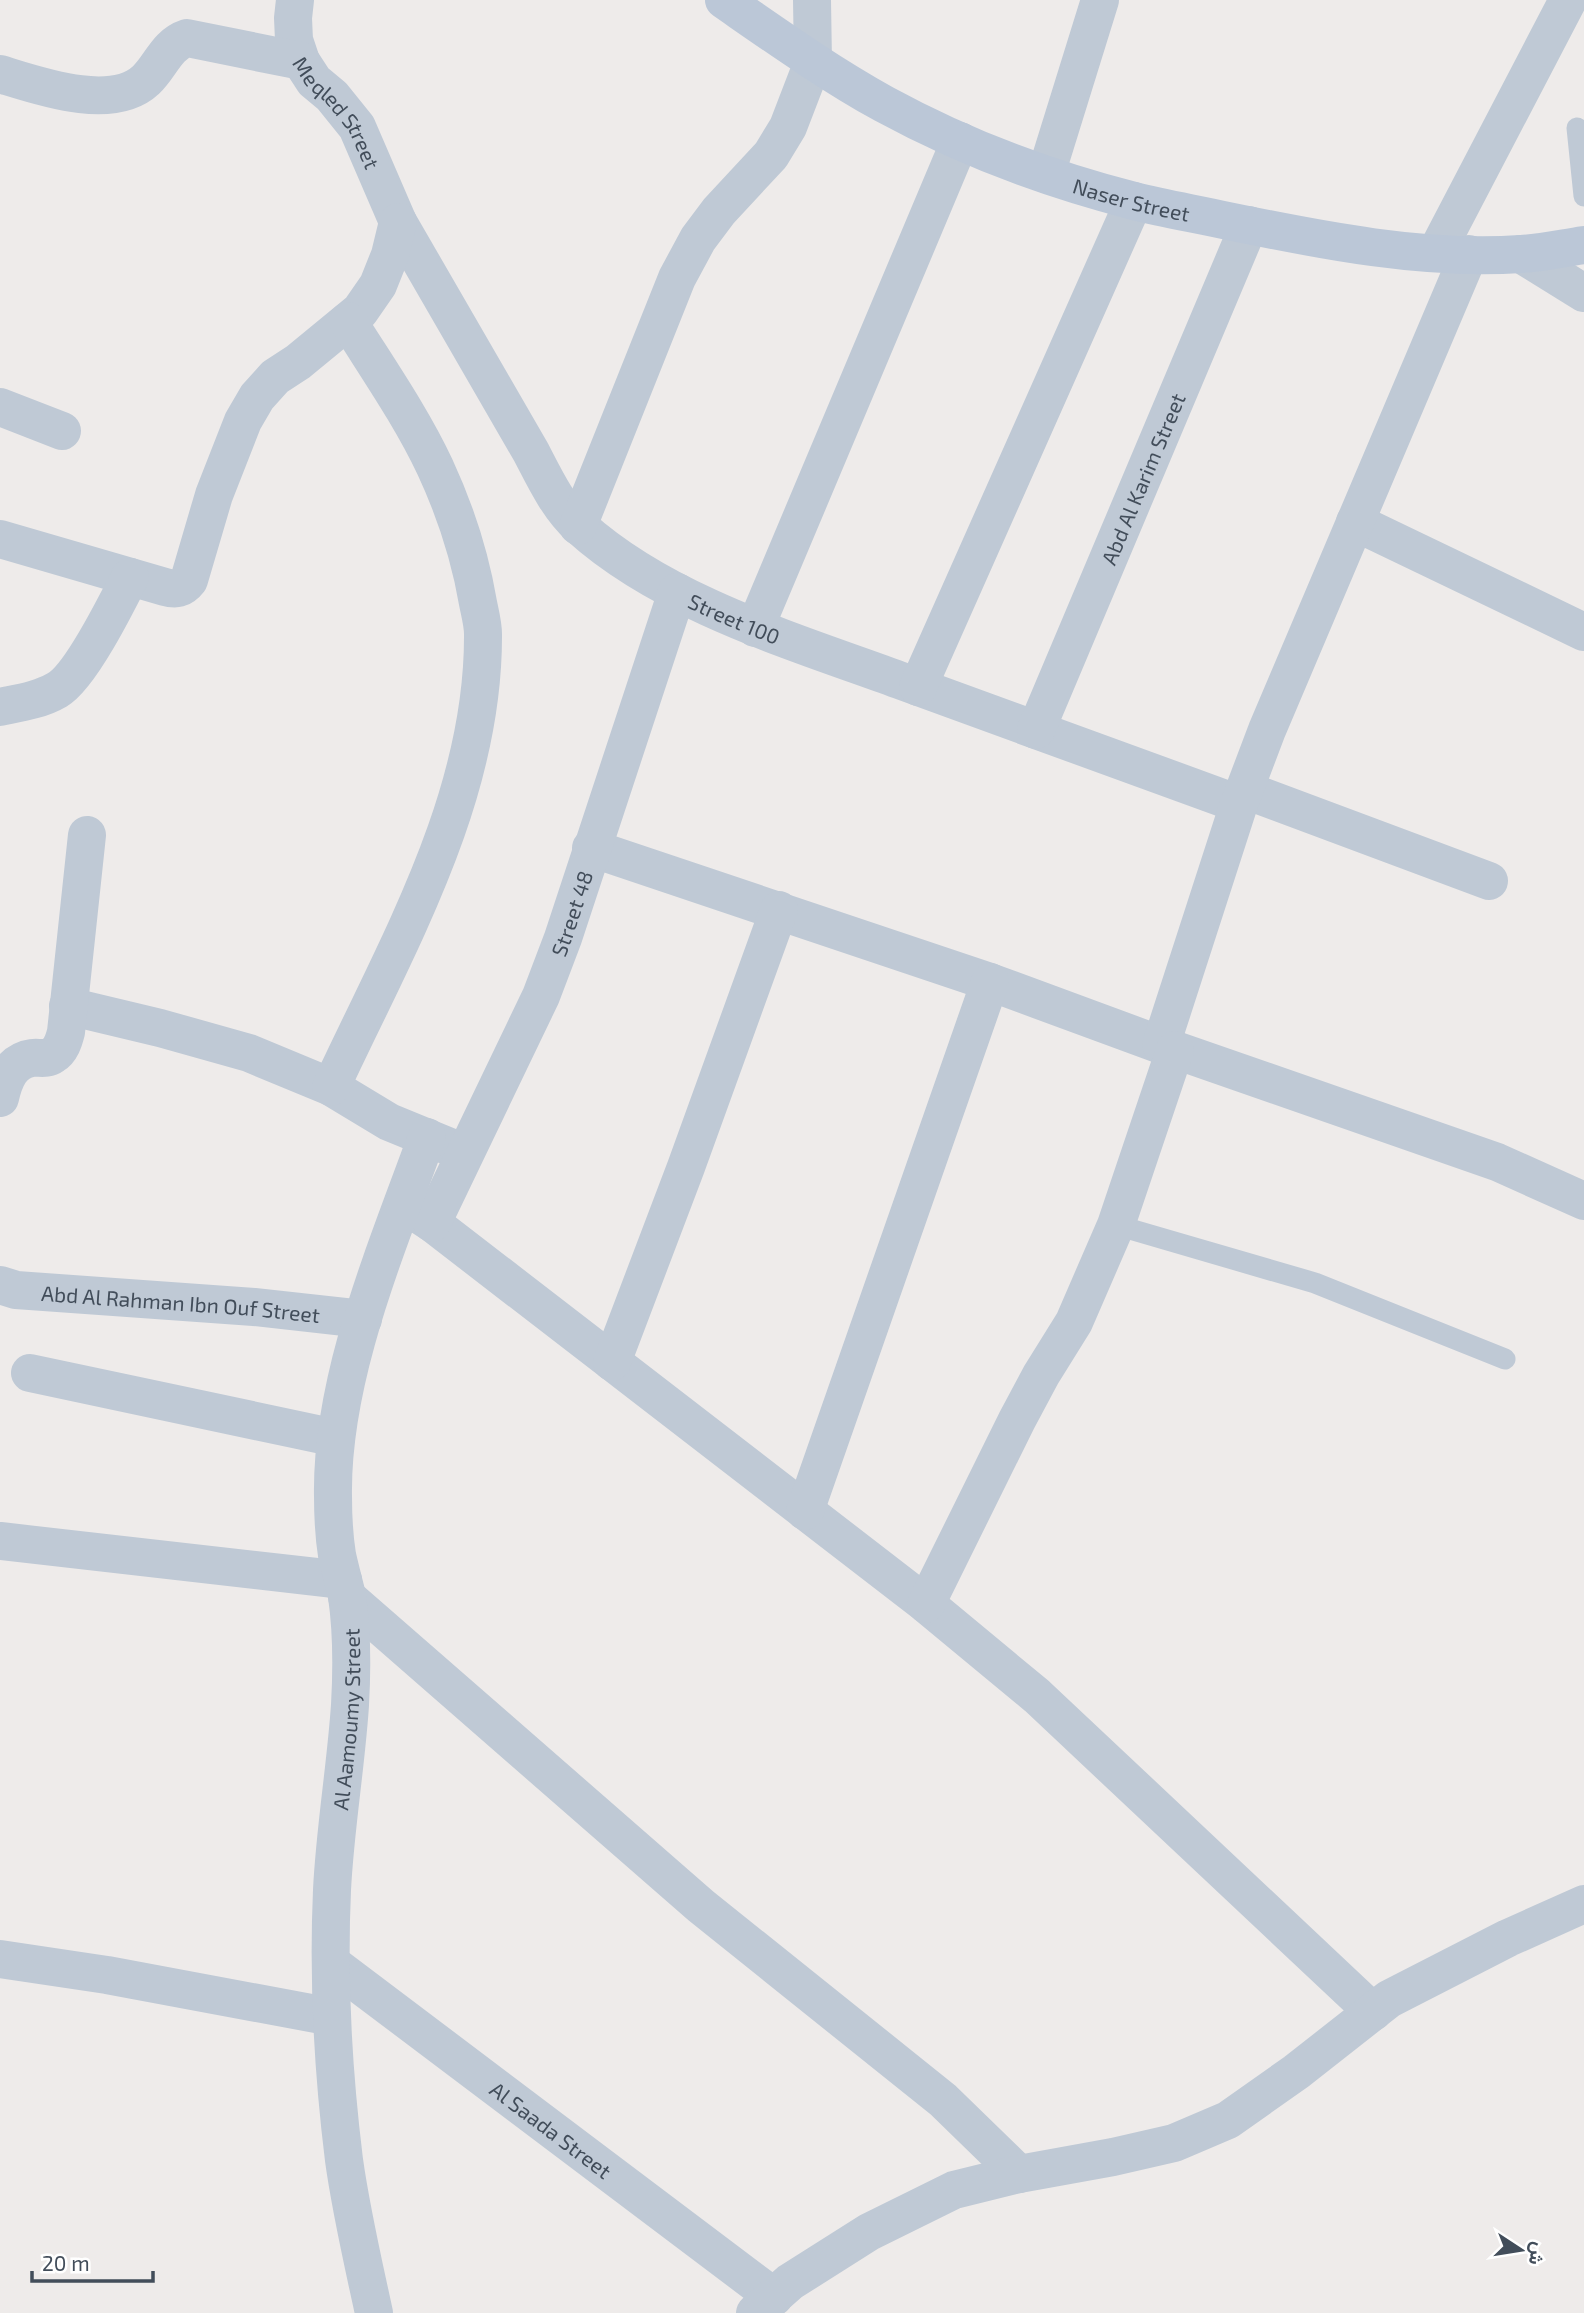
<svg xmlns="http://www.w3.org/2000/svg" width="1584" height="2313" font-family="'Exo 2',Vazirmatn,sans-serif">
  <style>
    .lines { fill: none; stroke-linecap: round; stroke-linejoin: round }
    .lane { stroke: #bfc9d5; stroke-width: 21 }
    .street { stroke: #bfc9d5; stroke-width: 38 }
    .secondary { stroke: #bbc7d7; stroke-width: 38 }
    .labels { text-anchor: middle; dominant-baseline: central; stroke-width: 6; stroke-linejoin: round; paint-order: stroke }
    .street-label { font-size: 21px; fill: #424d5a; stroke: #fff }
  </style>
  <rect width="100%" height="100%" fill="#eeebea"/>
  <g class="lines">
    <g class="lane">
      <polyline points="1577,128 1584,196"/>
      <polyline points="1116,1225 1315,1283 1505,1359"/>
    </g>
    <g class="street">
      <path id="s1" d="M295 0 293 18 294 40 301 61 314 81 332 96 357 127 398 222 531 452C545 479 558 507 580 527 664 603 795 642 899 680 1013 721 1126 763 1239 804"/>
      <path d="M0 74C39 86 112 112 146 80 161 66 166 45 187 38L301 61"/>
      <polyline points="1046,174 1100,0"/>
      <polyline points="1436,253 1568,0"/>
      <polyline points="1521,254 1584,293"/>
      <polyline points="0,407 62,431"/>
      <polyline points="1355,522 1584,632"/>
      <polyline points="578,526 677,278 698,239 719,211 771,155 788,127 813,62 812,0"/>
      <path d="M0 539 165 587C176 590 182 589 189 580L214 495 243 421 257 397 275 377 298 362 360 311 378 285 390 255 398 222"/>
      <polyline points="755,628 960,141"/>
      <polyline points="918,687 1134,201"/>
      <path d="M0 707C19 703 40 700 57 690 80 677 117 603 130 577"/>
      <path id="s2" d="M1036 730 1249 225"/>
      <polyline points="1245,790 1489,881"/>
      <polyline points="591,848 990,982 1161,1045 1497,1162 1584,1201"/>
      <polyline points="68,1006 160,1028 249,1053 331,1087 389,1122 450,1147"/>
      <polyline points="1161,1045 1239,804 1267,730 1469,254"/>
      <path d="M331 1087C398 943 484 797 483 634 483 624 480 613 478 603 470 556 455 510 435 467 411 416 378 369 348 321"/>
      <path d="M0 1098C4 1080 11 1061 32 1058 39 1057 46 1060 53 1055 61 1050 64 1040 66 1032L87 835"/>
      <polyline points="403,1204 432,1223 926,1604 1037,1696 1373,2012"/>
      <path id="s3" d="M432 1223 541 996 563 938 677 592"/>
      <path id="s4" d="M0 1285 16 1290 254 1307 363 1319"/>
      <polyline points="612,1362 686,1167 779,910"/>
      <polyline points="30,1373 336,1438"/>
      <polyline points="805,1511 990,982"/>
      <polyline points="0,1541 343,1580"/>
      <polyline points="347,1597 701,1906 943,2100 1019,2174"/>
      <polyline points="926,1604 1017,1420 1041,1375 1074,1322 1116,1225 1175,1050"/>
      <polyline points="0,1959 107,1975 332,2017"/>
      <path id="s5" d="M331 1963 774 2297"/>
      <path id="s6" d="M374 2313C363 2262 351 2211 344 2160 333 2071 328 1980 332 1890 335 1828 346 1766 350 1705 352 1670 352 1631 347 1596 344 1583 340 1569 337 1555 334 1536 333 1515 333 1496 331 1377 387 1248 427 1137"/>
      <polyline points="755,2313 790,2282 869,2232 954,2190 1019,2174 1113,2157 1174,2143 1228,2120 1296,2072 1389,1999 1508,1938 1584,1904"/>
    </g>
    <path class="secondary" id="s7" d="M724 0C776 36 828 73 884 104 961 146 1048 179 1134 201 1165 209 1197 214 1228 221 1320 240 1426 261 1521 254 1542 253 1563 248 1584 245"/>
  </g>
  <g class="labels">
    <g class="street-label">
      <text stroke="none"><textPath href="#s1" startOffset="126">Meqled Street</textPath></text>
      <text stroke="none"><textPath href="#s7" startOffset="457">Naser Street</textPath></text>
      <text stroke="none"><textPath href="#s2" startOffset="273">Abd Al Karim Street</textPath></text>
      <text stroke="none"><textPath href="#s1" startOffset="789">Street 100</textPath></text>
      <text stroke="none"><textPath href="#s3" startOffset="340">Street 48</textPath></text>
      <text stroke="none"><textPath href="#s4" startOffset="182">Abd Al Rahman Ibn Ouf Street</textPath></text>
      <text stroke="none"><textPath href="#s6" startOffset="598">Al Aamoumy Street</textPath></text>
      <text stroke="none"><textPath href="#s5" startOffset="276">Al Saada Street</textPath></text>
    </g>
  </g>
  <g transform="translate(1521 2250) rotate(102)" stroke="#ffffff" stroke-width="5" paint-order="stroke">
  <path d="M0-5L12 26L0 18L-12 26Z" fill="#424d5a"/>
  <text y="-10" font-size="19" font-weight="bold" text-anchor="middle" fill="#424d5a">ش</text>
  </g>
  <path d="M32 2271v10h121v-10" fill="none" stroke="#424d5a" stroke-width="3.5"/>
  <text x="42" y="2271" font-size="21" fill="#424d5a" stroke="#ffffff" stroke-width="5" paint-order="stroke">20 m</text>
</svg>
